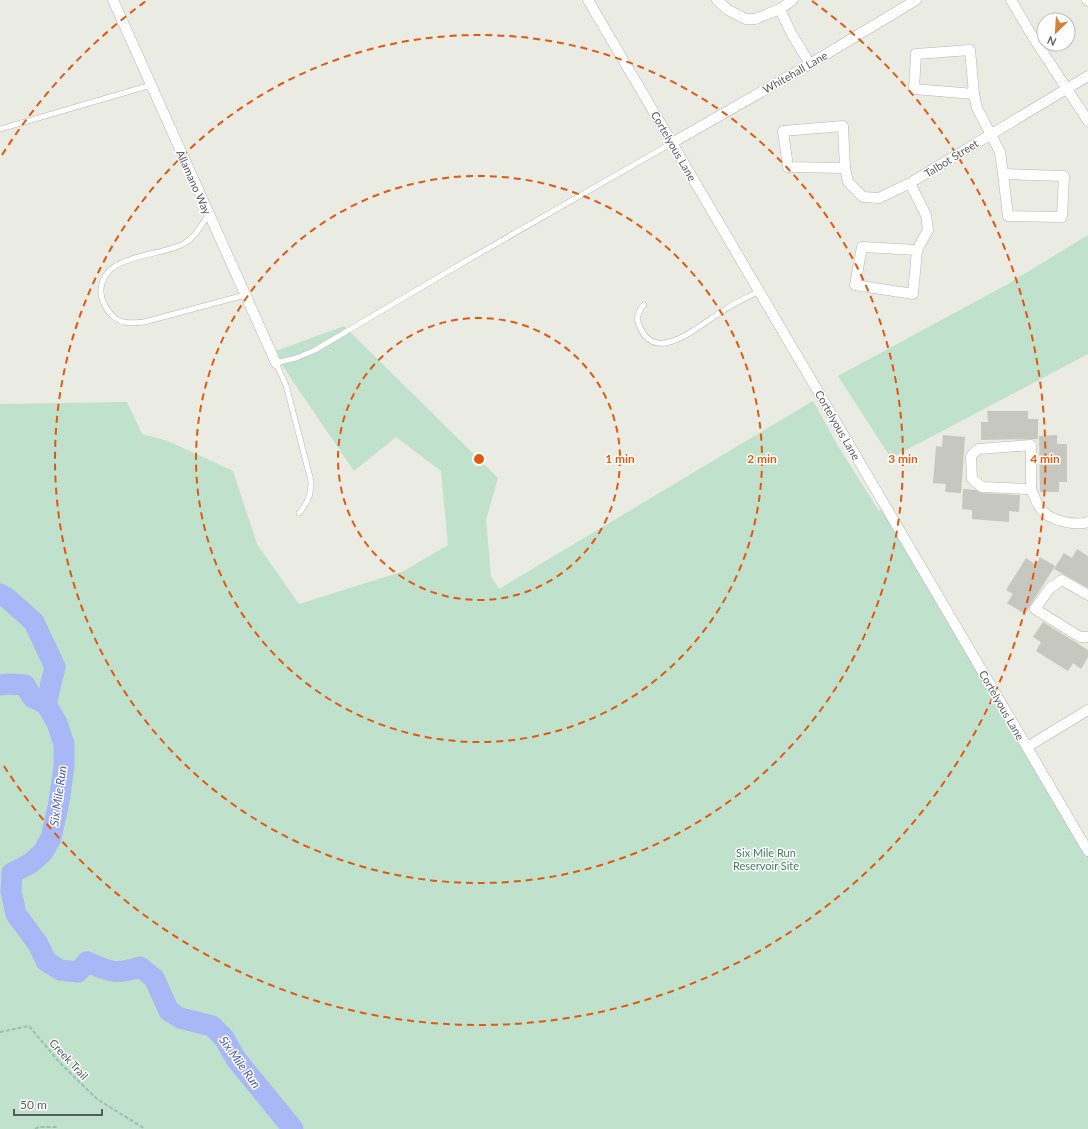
<svg xmlns="http://www.w3.org/2000/svg" width="1088" height="1129" font-family="Lato,sans-serif">
  <style>
    .green { fill: #c0e1cc }
    .lines { fill: none; stroke-linecap: round; stroke-linejoin: round }
    .river { stroke: #a8b7f5; stroke-width: 21 }
    .building { fill: #c6c7be }
    .service-casing { stroke: #b4b5bb; stroke-width: 6 }
    .minor-casing { stroke: #b4b5bb; stroke-width: 11 }
    .path { stroke: #9ac0b3; stroke-width: 2; stroke-dasharray: 4 2; stroke-linecap: butt }
    .service { stroke: #fff; stroke-width: 5 }
    .minor { stroke: #fff; stroke-width: 10 }
    .ring { fill: none; stroke: #e15910; stroke-width: 2; stroke-dasharray: 7 5 }
    .labels { text-anchor: middle; dominant-baseline: central; stroke-width: 3; stroke-linejoin: round; paint-order: stroke }
    .street-label { font-size: 11px; fill: #5a5b61; stroke: #fff }
    .park-label { font-size: 11px; fill: #3d7d57; stroke: #fff }
    .water-label { font-size: 12px; font-style: italic; fill: #4e5bb5; stroke: #fff }
    .centre { fill: #e15910; stroke: #fff; stroke-width: 2 }
    .ring-label { font-size: 12px; text-anchor: middle; font-weight: bold; fill: #e15910; stroke: #fff; stroke-width: 3; stroke-linejoin: round; paint-order: stroke }
  </style>
  <rect width="100%" height="100%" fill="#eaebe2"/>
  <g class="green">
    <polygon points="1088,235 1088,354 891,458 838,376 1008,284"/>
    <polygon points="344,326 498,478 486,520 491,576 499,589 813,401 838,446 879,511 884,508 1088,854 1088,1129 0,1129 0,404 127,402 142,434 168,441 233,471 257,544 299,604 404,571 448,545 441,471 396,437 354,471 273,352"/>
  </g>
  <g class="lines">
    <g class="river">
      <polyline points="0,594 7,598 34,622 55,667 46,704"/>
      <path d="M0 685 9 684 25 685 32 697 46 704 57 723 64 744V766L59 802 51 838 43 852 31 863 12 873 11 891 16 914 38 944 46 961 60 970 78 972 87 962C110 972 115 975 140 967L154 978 169 1011 180 1018 212 1026 224 1038 236 1059 293 1129"/>
    </g>
  </g>
  <g class="building">
    <polygon points="987,411 1028,411 1028,419 1038,419 1038,439 981,440 981,422 988,422"/>
    <polygon points="943,435 965,437 961,493 945,492 946,484 933,483 936,446 942,447"/>
    <polygon points="1057,435 1057,444 1067,444 1067,482 1059,482 1059,492 1040,492 1039,436"/>
    <polygon points="963,489 976,490 982,493 1020,495 1019,512 1009,511 1009,522 972,519 972,510 962,509"/>
    <polygon points="1077,549 1088,556 1088,588 1054,569 1064,553 1072,558"/>
    <polygon points="1040,557 1055,566 1025,614 1007,603 1013,594 1006,590 1026,558 1036,565"/>
    <polygon points="1043,622 1088,650 1088,657 1081,669 1073,663 1068,671 1036,651 1041,642 1033,637"/>
  </g>
  <g class="lines">
    <g class="service-casing">
      <g id="service">
        <polyline points="0,129 151,85"/>
        <path d="M209 214C201 225 194 240 181 245 156 257 104 254 101 289 100 298 106 310 113 316 122 325 133 323 144 322L245 295"/>
        <path d="M644 305 641 308 637 318C650 372 699 325 724 310 735 303 748 297 759 291"/>
        <path d="M299 513C308 502 311 496 311 481L286 385 276 363 296 358 315 350 466 261 672 143"/>
      </g>
    </g>
    <g class="minor-casing">
      <g id="minor">
        <polyline points="113,0 276,363"/>
        <polyline points="588,0 1088,851"/>
        <polyline points="717,0 728,10 746,19 755,19 780,9 793,0"/>
        <polyline points="1011,0 1031,34 1088,121"/>
        <polyline points="1087,0 1088,1"/>
        <polyline points="780,9 791,33 810,64"/>
        <polygon points="970,50 974,94 914,89 916,54"/>
        <polyline points="974,94 977,108 1000,152 1003,174"/>
        <polygon points="843,126 845,168 788,167 783,131"/>
        <polyline points="672,143 810,64 916,0"/>
        <polyline points="845,168 848,182 863,197 879,198 910,183 1088,76"/>
        <polygon points="1003,174 1064,176 1062,217 1008,216"/>
        <polyline points="910,183 926,215 928,230 917,250"/>
        <polygon points="862,247 917,250 913,294 855,285"/>
        <polygon points="1031,445 1031,489 982,487 972,479 971,456 978,449"/>
        <path d="M1031 489C1034 495 1036 503 1041 509 1049 521 1075 526 1088 522"/>
        <polyline points="1088,595 1062,580 1050,588 1035,609 1080,637 1088,637"/>
        <polyline points="1027,747 1088,710"/>
      </g>
    </g>
    <g class="path">
      <polyline points="0,1032 29,1026 60,1063 97,1099 145,1129"/>
      <polyline points="35,1129 39,1127 56,1127 57,1129"/>
    </g>
    <use href="#service" class="service"/>
    <use href="#minor" class="minor"/>
  </g>
  <g class="ring">
    <circle cx="479" cy="459" r="141"/>
    <circle cx="479" cy="459" r="283"/>
    <circle cx="479" cy="459" r="424"/>
    <path d="M2 155A566 566 0 0 1 146 1M812 1A566 566 0 1 1 2 763"/>
  </g>
  <g class="labels">
    <g class="street-label">
      <text transform="translate(795 72) rotate(-30)">Whitehall Lane</text>
      <text transform="translate(674 146) rotate(60)">Cortelyous Lane</text>
      <text transform="translate(951 158) rotate(-32)">Talbot Street</text>
      <text transform="translate(194 182) rotate(66)">Allamano Way</text>
      <text transform="translate(838 425) rotate(60)">Cortelyous Lane</text>
      <text transform="translate(1002 705) rotate(60)">Cortelyous Lane</text>
      <text transform="translate(69 1059) rotate(47)">Creek Trail</text>
    </g>
    <g class="park-label">
      <text x="766" y="852">Six Mile Run<tspan x="766" dy="13">Reservoir Site</tspan></text>
    </g>
    <g class="water-label">
      <text transform="translate(58 796) rotate(-82)">Six Mile Run</text>
      <text transform="translate(240 1062) rotate(54)">Six Mile Run</text>
    </g>
  </g>
  <circle cx="479" cy="459" r="6" class="centre"/>
  <g class="ring-label">
    <text x="620" y="463">1 min</text>
    <text x="762" y="463">2 min</text>
    <text x="903" y="463">3 min</text>
    <text x="1045" y="463">4 min</text>
  </g>
  <g transform="translate(1056 32) rotate(205)"><circle r="19" fill="#ffffff" stroke="#bdbdc0"/>
  <path d="M0-3L7 15L0 10L-7 15Z" fill="#d6813d"/>
  <text y="-6" font-size="11" font-weight="bold" text-anchor="middle" fill="#5a5b61">N</text>
  </g>
  <path d="M14 1109v6h88v-6" fill="none" stroke="#5a5b61" stroke-width="2"/>
  <text x="20" y="1109" font-size="12" fill="#5a5b61" stroke="#ffffff" stroke-width="3" paint-order="stroke">50 m</text>
</svg>
